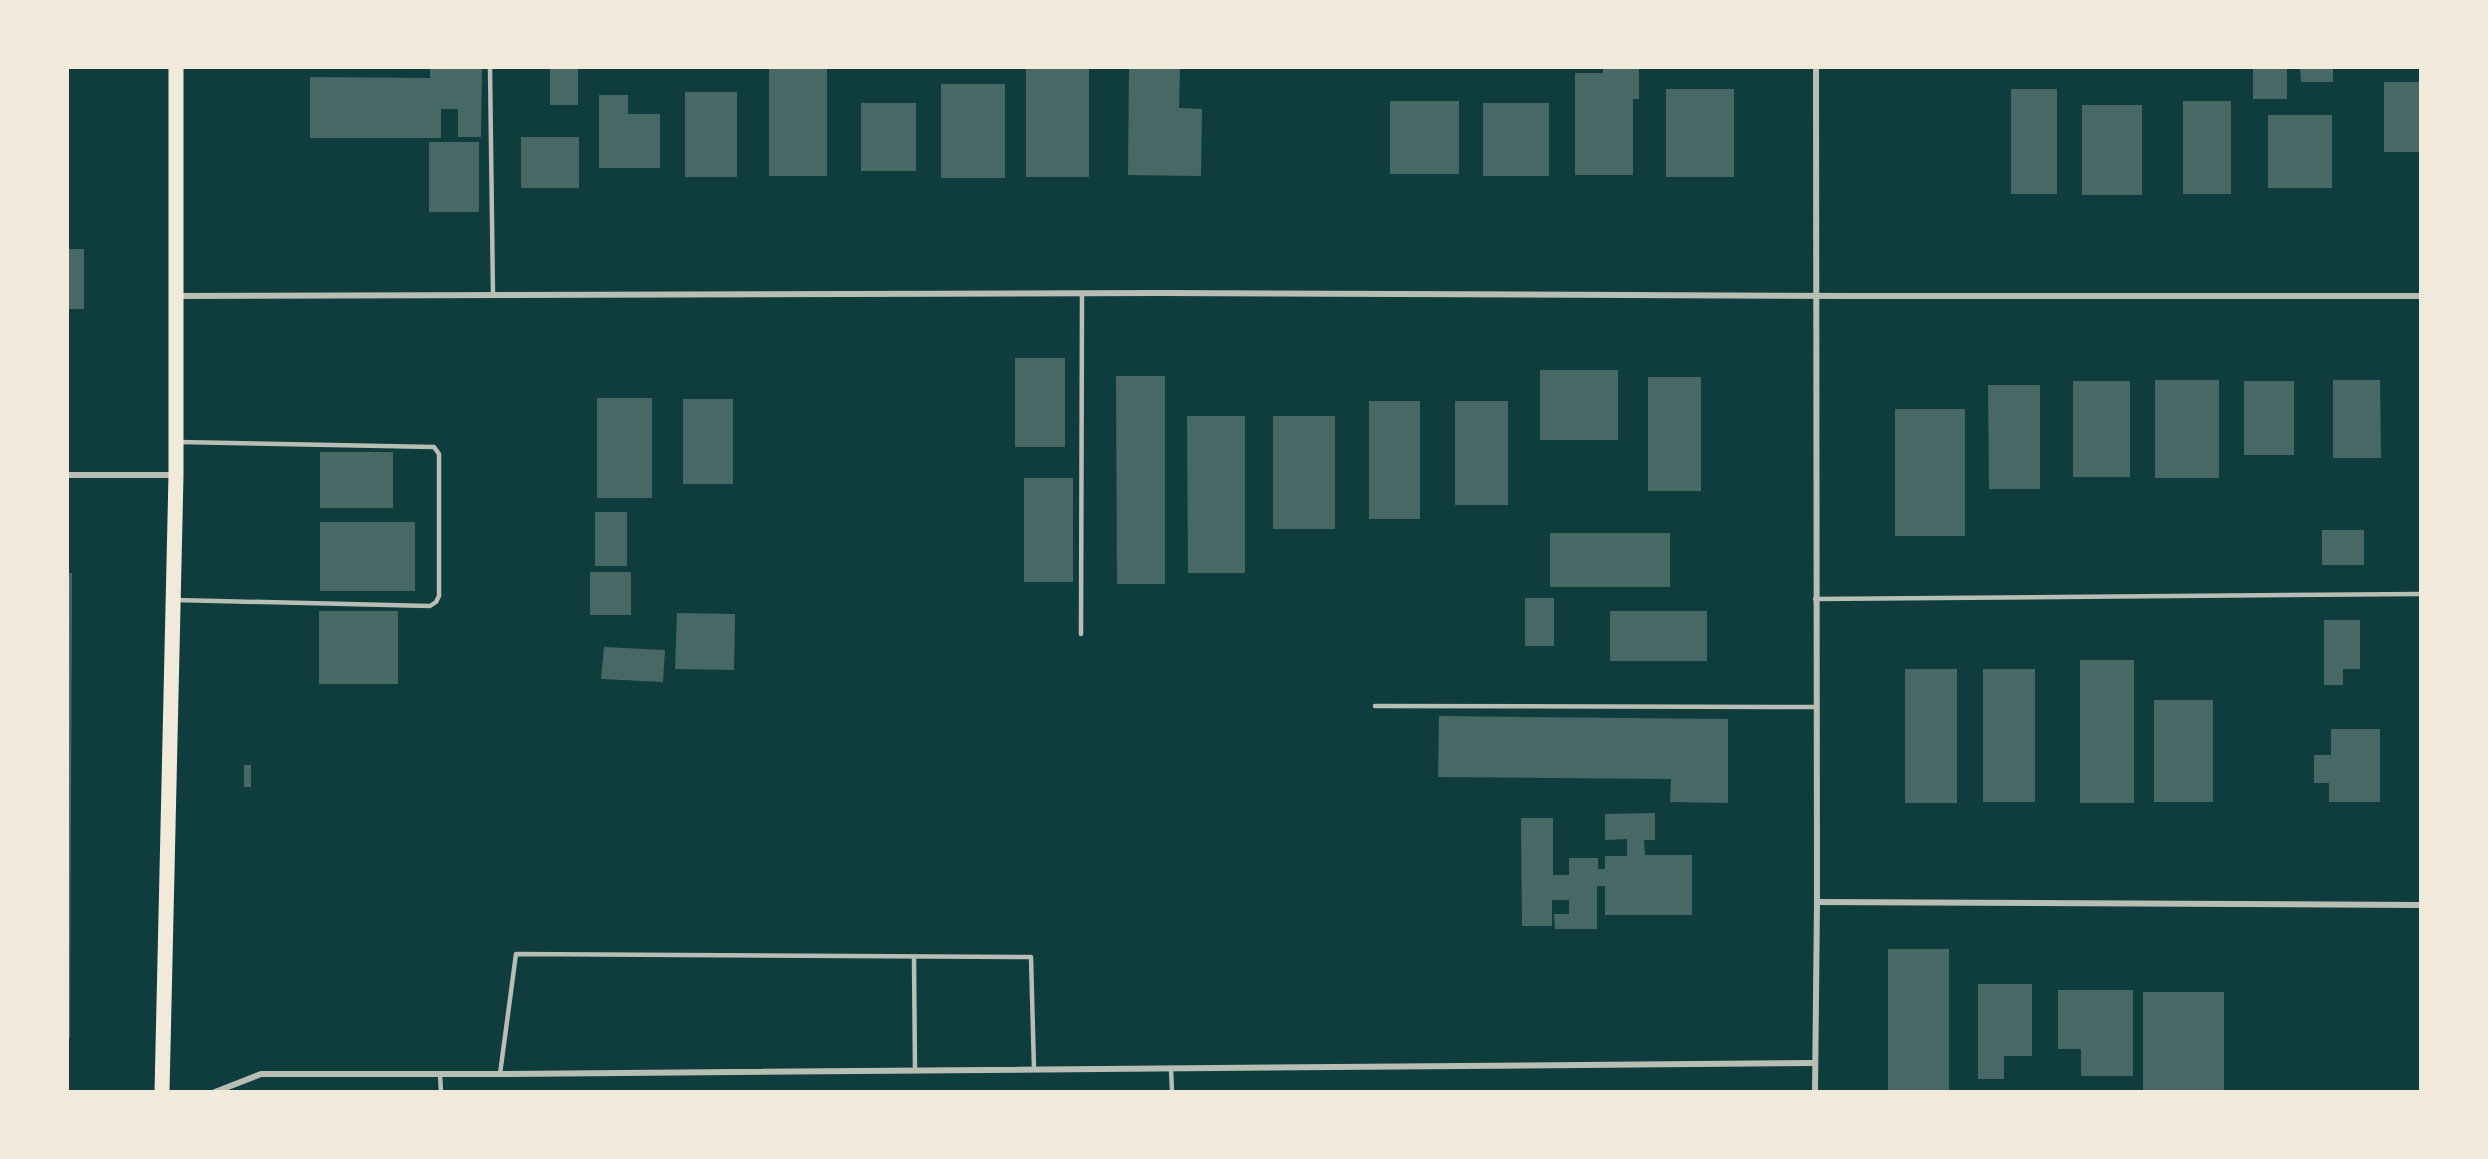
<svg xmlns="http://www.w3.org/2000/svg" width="2488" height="1159" font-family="'Noto Sans',sans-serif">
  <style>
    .building { fill: #486865 }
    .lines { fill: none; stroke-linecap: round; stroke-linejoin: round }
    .service { stroke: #b8beb3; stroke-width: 4.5 }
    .minor { stroke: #b8beb3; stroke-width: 6 }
    .primary { stroke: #f1e9da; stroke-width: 15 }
  </style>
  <rect width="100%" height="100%" fill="#0f3d3e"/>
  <g class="building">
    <polygon points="430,68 482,68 481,137 458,137 458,109 441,109 441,138 310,138 310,77 430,78"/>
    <rect x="550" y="68" width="28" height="37"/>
    <rect x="769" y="68" width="58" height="108"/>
    <rect x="1026" y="68" width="63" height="109"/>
    <polygon points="1129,68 1180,68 1179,108 1202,109 1201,176 1128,175"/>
    <polygon points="1603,68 1639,68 1639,99 1633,99 1633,175 1575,175 1575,73 1603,73"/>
    <rect x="2253" y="68" width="34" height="31"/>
    <polygon points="2300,68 2333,68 2333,82 2301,82"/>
    <rect x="2384" y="82" width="36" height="70"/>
    <rect x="941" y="84" width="64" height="94"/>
    <rect x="1666" y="89" width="68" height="88"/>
    <rect x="2011" y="89" width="46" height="105"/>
    <rect x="685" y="92" width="52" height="85"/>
    <polygon points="599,95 628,95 628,114 660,114 660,168 599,168"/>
    <rect x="1390" y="101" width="69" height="73"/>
    <rect x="2183" y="101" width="48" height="93"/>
    <rect x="861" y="103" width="55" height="68"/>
    <rect x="1483" y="103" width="66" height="73"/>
    <rect x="2082" y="105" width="60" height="90"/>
    <rect x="2268" y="115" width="64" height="73"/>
    <rect x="521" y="137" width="58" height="51"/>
    <rect x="429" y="142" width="50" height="70"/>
    <rect x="68" y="249" width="16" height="60"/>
    <rect x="1015" y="358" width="50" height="89"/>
    <rect x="1540" y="370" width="78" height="70"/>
    <polygon points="1116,376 1165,376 1165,584 1117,584"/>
    <rect x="1648" y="377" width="53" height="114"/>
    <rect x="2155" y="380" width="64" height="98"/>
    <polygon points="2333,380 2380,380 2381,458 2333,458"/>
    <rect x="2073" y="381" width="57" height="96"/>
    <rect x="2244" y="381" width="50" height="74"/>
    <polygon points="1988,385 2040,385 2040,489 1989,489"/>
    <rect x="597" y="398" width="55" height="100"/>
    <rect x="683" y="399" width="50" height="85"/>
    <rect x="1369" y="401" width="51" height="118"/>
    <rect x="1455" y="401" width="53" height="104"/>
    <rect x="1895" y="409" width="70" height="127"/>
    <polygon points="1187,416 1245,416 1245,573 1188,573"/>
    <rect x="1273" y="416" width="62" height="113"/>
    <rect x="320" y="452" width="73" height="56"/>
    <rect x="1024" y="478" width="49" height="104"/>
    <rect x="595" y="512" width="32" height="54"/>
    <rect x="320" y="522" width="95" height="69"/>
    <rect x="2322" y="530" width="42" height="35"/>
    <rect x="1550" y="533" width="120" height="54"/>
    <rect x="590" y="572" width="41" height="43"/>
    <polygon points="68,573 72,573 70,1038 68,1038"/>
    <rect x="1525" y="598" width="29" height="48"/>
    <rect x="319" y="611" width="79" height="73"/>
    <rect x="1610" y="611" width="97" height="50"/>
    <polygon points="677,613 735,614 734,670 675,669"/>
    <polygon points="2324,620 2360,620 2360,669 2343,669 2343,685 2324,685"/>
    <polygon points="604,647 665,650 663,682 601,679"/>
    <rect x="2080" y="660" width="54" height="143"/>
    <rect x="1905" y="669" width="52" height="134"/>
    <rect x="1983" y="669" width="52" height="133"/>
    <rect x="2154" y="700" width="59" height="102"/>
    <polygon points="1439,716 1728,719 1728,803 1670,802 1671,779 1438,777"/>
    <polygon points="2331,729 2380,729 2380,802 2329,802 2329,783 2314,783 2314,755 2331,755"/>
    <rect x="244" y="765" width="7" height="22"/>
    <polygon points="1655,813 1655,840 1644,840 1645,855 1692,855 1692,915 1605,915 1605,886 1597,886 1597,929 1555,929 1554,914 1569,914 1569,900 1552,900 1552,926 1522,926 1521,818 1553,818 1553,875 1569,875 1569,858 1598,858 1598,869 1605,869 1605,856 1627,856 1627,839 1605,840 1605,814"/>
    <rect x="1888" y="949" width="61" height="143"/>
    <polygon points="1978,984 2032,984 2032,1056 2004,1056 2004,1079 1978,1079"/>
    <polygon points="2058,990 2133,990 2133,1076 2081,1076 2081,1049 2058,1049"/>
    <rect x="2143" y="992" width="81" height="98"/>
  </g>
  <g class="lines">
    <g class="service">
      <polyline points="490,68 493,296"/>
      <polyline points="1815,599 2420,594"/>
      <polyline points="175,600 430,606 436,602 439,596 439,454 434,447 179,442"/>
      <polyline points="1081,634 1082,293"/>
      <polyline points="1375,706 1816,707"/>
      <polyline points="914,957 915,1071"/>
      <polyline points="1171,1068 1172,1092"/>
      <polyline points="440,1074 441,1092"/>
      <polyline points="500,1074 516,954 1031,957 1034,1069"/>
    </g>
    <g class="minor">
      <polyline points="176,296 1162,293 1854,296 2420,296"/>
      <polyline points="68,475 175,475"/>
      <polyline points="1817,902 2420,905"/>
      <polyline points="215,1092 261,1074 500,1074 1815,1063"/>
      <polyline points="1815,1092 1817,902 1816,68"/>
    </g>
    <polyline class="primary" points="162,1092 176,475 176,68"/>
  </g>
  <rect width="2488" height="1159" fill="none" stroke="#f1e9da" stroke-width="138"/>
</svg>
